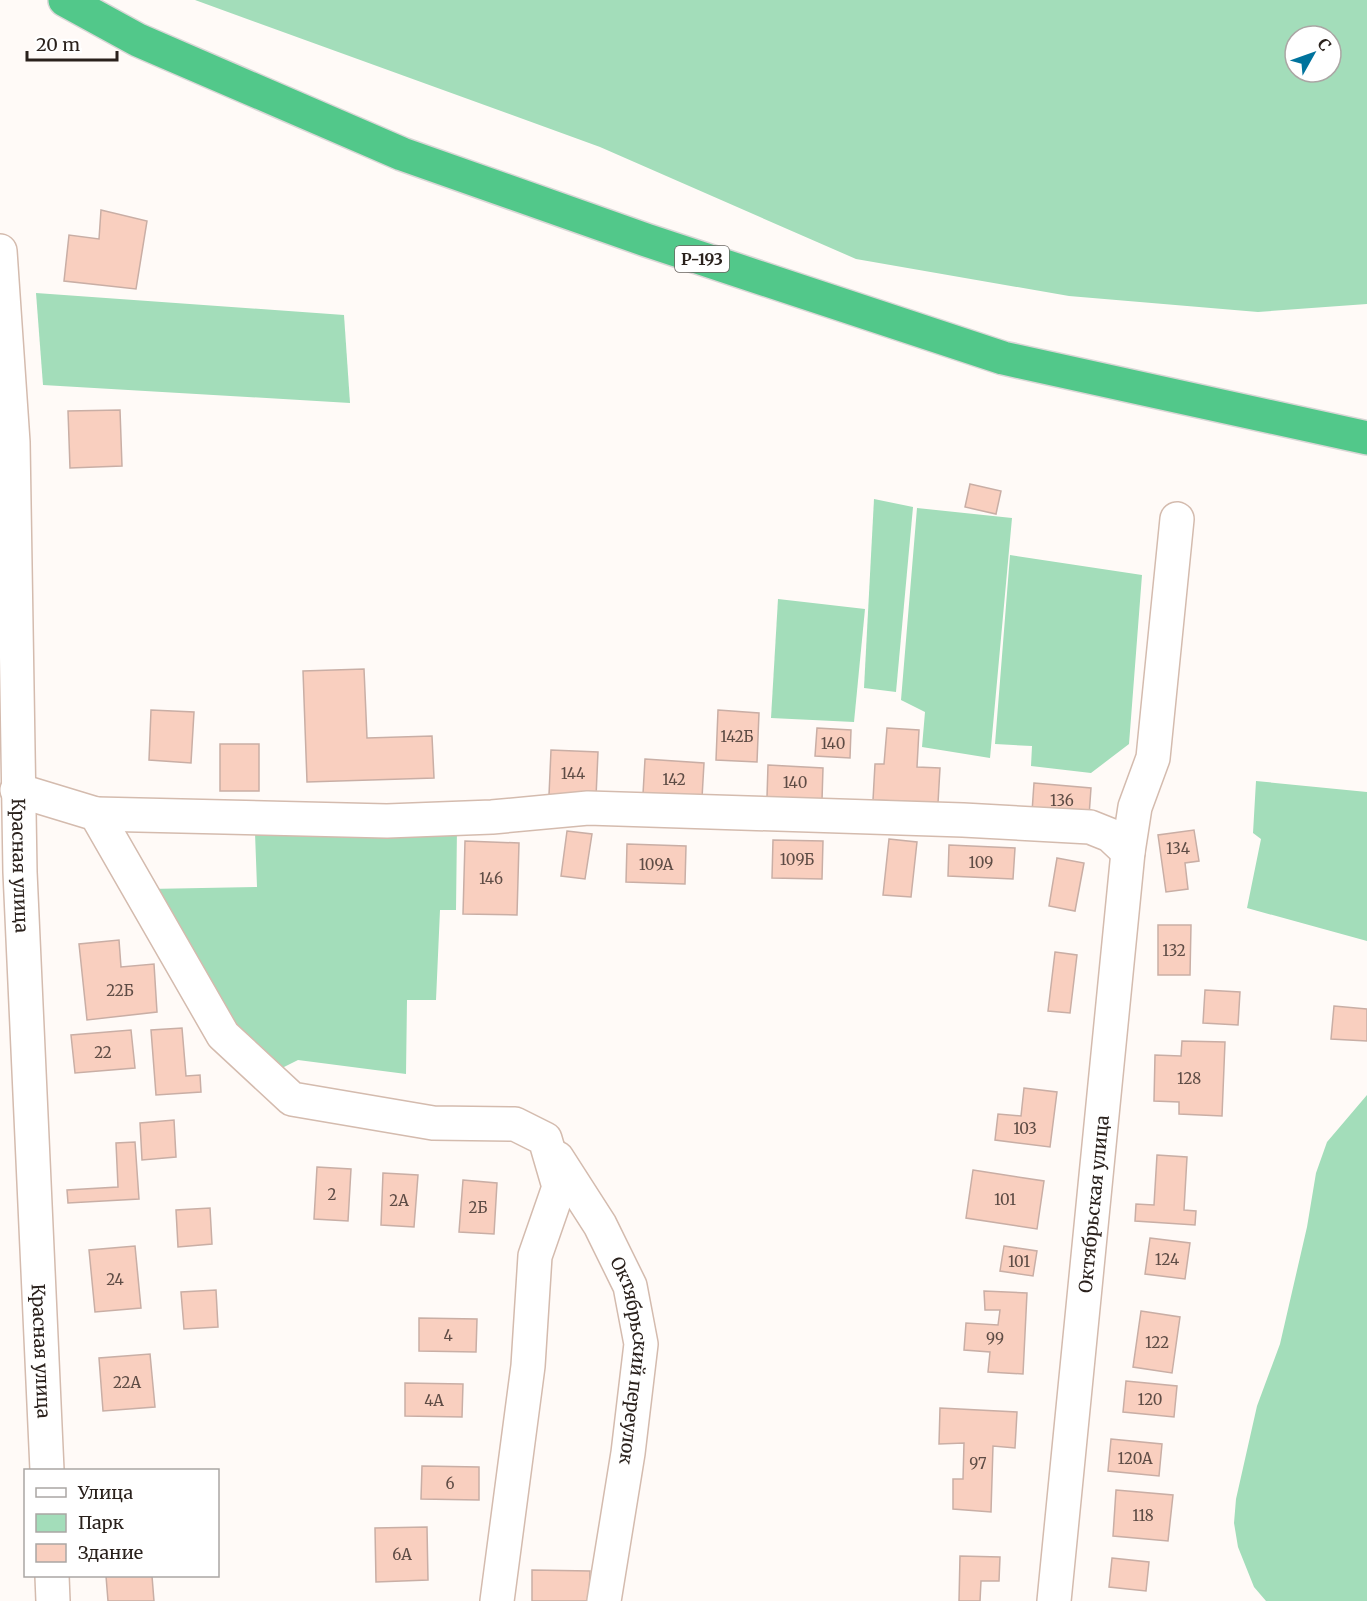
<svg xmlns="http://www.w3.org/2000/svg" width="1367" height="1601" font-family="Merriweather,serif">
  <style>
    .green { fill: #a3ddba; fill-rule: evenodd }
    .building { fill: #f9cfbf; stroke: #c9aea5; stroke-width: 1.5 }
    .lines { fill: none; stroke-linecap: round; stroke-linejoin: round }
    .minor-casing { stroke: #d4bbae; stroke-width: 36 }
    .trunk-casing { stroke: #d9d7d6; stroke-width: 36 }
    .minor { stroke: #fff; stroke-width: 33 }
    .trunk { stroke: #52c88a; stroke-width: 33 }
    .labels { text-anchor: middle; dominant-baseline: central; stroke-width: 5; stroke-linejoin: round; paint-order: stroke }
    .number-label { font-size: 15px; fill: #5e4c45 }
    .shield { fill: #fff; stroke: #6a6460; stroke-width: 1.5 }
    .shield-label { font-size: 16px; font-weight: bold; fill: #2a211c }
    .street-label { font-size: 18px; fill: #2a211c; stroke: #fff }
  </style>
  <rect width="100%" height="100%" fill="#fffaf7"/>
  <g class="green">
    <path d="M195 0H1367V304L1258 312 1069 296 856 259 600 147ZM1295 36H1331V72H1295Z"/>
    <polygon points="36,293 344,315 350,403 43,385"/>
    <polygon points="874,499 913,507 896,692 864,688"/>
    <polygon points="917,508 1012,518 990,758 922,747 925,712 901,700"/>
    <polygon points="1010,555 1142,575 1129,744 1091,773 1031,766 1032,746 995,744"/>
    <polygon points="778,599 865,609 854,722 771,718"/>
    <polygon points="1256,781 1367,792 1367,941 1247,908 1261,839 1253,833"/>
    <polygon points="457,827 456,910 440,910 436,1000 407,1000 406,1074 298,1060 278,1070 228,1019 148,889 257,887 255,833 340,837"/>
    <polygon points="1367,1095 1367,1601 1266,1601 1254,1587 1238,1547 1234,1523 1236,1499 1257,1406 1280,1344 1307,1227 1316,1173 1327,1142"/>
  </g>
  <g class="building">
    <polygon points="101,210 147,221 136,289 64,281 69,235 99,239"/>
    <polygon points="120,410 122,466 70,468 68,411"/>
    <polygon points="970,484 1001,491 996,514 965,507"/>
    <polygon points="364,669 367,738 432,736 434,778 307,782 303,671"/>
    <polygon points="151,710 194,712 191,763 149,760"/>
    <polygon points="718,710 759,713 757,762 716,760"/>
    <polygon points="817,728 851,730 850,758 815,756"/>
    <polygon points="887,728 919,730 917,767 940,768 938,803 873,800 875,764 884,764"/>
    <rect x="220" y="744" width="39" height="47"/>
    <polygon points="551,750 598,752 596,797 549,795"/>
    <polygon points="645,759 704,763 702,798 643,794"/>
    <polygon points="768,765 823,768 822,800 767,797"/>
    <polygon points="1034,783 1091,788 1089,816 1032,812"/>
    <polygon points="1194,830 1199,861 1185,863 1188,889 1166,892 1158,835"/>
    <polygon points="567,831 592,834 585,879 561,876"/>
    <polygon points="889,839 917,842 911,897 883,895"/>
    <polygon points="773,840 823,841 822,879 772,878"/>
    <polygon points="465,841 519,843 517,915 463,914"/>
    <polygon points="627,844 686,846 685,884 626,882"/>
    <polygon points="949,845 1015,848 1013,879 948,876"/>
    <polygon points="1057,858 1084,863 1075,911 1049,906"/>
    <polygon points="1158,925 1191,925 1190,975 1158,975"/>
    <polygon points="119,940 121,967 154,964 157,1012 87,1020 79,944"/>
    <polygon points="1055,952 1077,955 1070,1013 1048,1011"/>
    <polygon points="1205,990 1240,992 1238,1025 1203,1023"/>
    <polygon points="1334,1006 1367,1009 1367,1041 1331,1039"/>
    <polygon points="182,1028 186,1076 200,1075 201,1092 156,1095 151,1030"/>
    <polygon points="131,1030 135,1068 75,1073 71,1035"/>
    <polygon points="1182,1041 1225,1042 1222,1116 1179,1114 1179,1102 1154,1101 1155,1055 1181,1056"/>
    <polygon points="1024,1088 1057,1092 1050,1147 995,1140 998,1114 1021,1116"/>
    <polygon points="174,1120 176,1157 142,1160 140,1123"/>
    <polygon points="135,1142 139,1199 68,1203 67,1190 118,1187 116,1143"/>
    <polygon points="1157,1155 1187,1157 1184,1210 1196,1211 1195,1225 1135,1221 1136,1204 1154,1205"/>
    <polygon points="317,1167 351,1169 348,1221 314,1219"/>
    <polygon points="973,1170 1044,1181 1037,1229 966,1218"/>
    <polygon points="383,1173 418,1175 414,1227 381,1225"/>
    <polygon points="463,1180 497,1183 494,1234 459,1232"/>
    <polygon points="210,1208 212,1244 178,1247 176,1210"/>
    <polygon points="1150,1238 1190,1243 1185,1279 1145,1274"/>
    <polygon points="135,1246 141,1308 95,1312 89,1250"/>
    <polygon points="1004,1246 1037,1251 1033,1276 1000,1271"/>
    <polygon points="216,1290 218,1327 184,1329 181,1292"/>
    <polygon points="984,1291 1027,1293 1023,1374 988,1372 990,1352 964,1350 966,1323 998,1325 1000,1310 985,1310"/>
    <polygon points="1141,1311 1180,1317 1172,1373 1133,1367"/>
    <polygon points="419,1318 477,1319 476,1352 419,1351"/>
    <polygon points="150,1354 155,1407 103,1411 99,1358"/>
    <polygon points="1126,1381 1177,1386 1174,1417 1123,1412"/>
    <polygon points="405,1383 463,1384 462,1417 405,1416"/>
    <polygon points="940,1408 1017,1412 1015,1448 993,1446 991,1512 953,1509 953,1479 963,1479 964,1443 939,1444"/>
    <polygon points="1111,1439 1162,1444 1159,1476 1108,1471"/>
    <polygon points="422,1466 479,1467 479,1500 421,1499"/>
    <polygon points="1116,1490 1173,1495 1168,1541 1113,1536"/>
    <polygon points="427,1527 428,1580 376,1582 375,1528"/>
    <polygon points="960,1556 1000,1557 999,1581 981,1581 980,1601 959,1601"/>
    <polygon points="1112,1558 1149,1562 1146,1591 1109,1587"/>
    <polygon points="532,1570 590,1571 589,1601 532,1601"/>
    <polygon points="106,1576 152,1576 154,1601 108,1601"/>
  </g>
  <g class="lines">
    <g class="minor-casing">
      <g id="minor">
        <path id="s1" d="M0 251 13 442 20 872 47 1470"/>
        <polyline points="17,790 96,814 223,1035 292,1099 433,1123 515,1124 545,1139 559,1187 535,1256 528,1366 497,1601"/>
        <polyline points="96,814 387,821 492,817 588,808 963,820 1090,827 1110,835 1128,852"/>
        <path id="s2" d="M557 1158 600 1225 630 1286 641 1344 628 1453 604 1601"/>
        <polyline points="52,1576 53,1601"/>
        <path id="s3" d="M1054 1601 1128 852 1135 807 1153 758 1177 519"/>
      </g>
    </g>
    <g class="trunk-casing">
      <polyline id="trunk" points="65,0 138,40 402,154 646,240 1003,358 1367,438"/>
    </g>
    <use href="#minor" class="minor"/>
    <use href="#trunk" class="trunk"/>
  </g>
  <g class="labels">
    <g class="number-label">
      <text x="737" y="736">142Б</text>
      <text x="833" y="743">140</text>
      <text x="573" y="773">144</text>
      <text x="674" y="779">142</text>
      <text x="795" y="782">140</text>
      <text x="1062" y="800">136</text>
      <text x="1178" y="848">134</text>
      <text x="797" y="859">109Б</text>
      <text x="981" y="862">109</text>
      <text x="656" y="864">109А</text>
      <text x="491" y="878">146</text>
      <text x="1174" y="950">132</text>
      <text x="120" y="990">22Б</text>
      <text x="103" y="1052">22</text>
      <text x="1189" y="1078">128</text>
      <text x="1025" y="1128">103</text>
      <text x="332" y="1194">2</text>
      <text x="1005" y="1199">101</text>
      <text x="399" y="1200">2А</text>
      <text x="478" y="1207">2Б</text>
      <text x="1167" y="1259">124</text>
      <text x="1019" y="1261">101</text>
      <text x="115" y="1279">24</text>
      <text x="448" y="1335">4</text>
      <text x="995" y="1338">99</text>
      <text x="1157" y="1342">122</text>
      <text x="127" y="1382">22А</text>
      <text x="1150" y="1399">120</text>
      <text x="434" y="1400">4А</text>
      <text x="1135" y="1458">120А</text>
      <text x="978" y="1463">97</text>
      <text x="450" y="1483">6</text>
      <text x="1143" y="1515">118</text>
      <text x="402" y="1554">6А</text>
    </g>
    <rect class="shield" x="675" y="246" width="54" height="26" rx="4.5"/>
    <g class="shield-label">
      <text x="702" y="259">Р-193</text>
    </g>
    <g class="street-label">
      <text stroke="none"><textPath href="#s1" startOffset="615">Красная улица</textPath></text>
      <text stroke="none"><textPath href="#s3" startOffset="399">Октябрьская улица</textPath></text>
      <text stroke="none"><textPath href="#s1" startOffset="1101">Красная улица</textPath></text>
      <text stroke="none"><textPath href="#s2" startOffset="222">Октябрьский переулок</textPath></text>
    </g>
  </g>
  <rect x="24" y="1469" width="195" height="108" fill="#ffffff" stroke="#aaa6a4" stroke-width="1.5"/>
  <rect x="36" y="1488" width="30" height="9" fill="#ffffff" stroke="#aaa6a4" stroke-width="1.5"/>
  <text x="78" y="1499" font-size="18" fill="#2a211c">Улица</text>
  <rect x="36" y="1514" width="30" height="18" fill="#a3ddba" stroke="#aaa6a4" stroke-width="1.5"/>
  <text x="78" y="1529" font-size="18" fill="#2a211c">Парк</text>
  <rect x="36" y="1544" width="30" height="18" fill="#f9cfbf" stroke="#aaa6a4" stroke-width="1.5"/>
  <text x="78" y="1559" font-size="18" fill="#2a211c">Здание</text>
  <g transform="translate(1313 54) rotate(50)"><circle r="28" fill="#ffffff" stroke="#aaa6a4" stroke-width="1.5"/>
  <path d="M0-4.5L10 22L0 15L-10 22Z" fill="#00739d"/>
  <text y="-9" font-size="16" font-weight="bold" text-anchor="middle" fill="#2a211c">С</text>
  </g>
  <path d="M27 51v9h90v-9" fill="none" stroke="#2a211c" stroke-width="3"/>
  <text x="36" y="51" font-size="18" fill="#2a211c" stroke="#ffffff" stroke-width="4.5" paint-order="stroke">20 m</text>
</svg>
